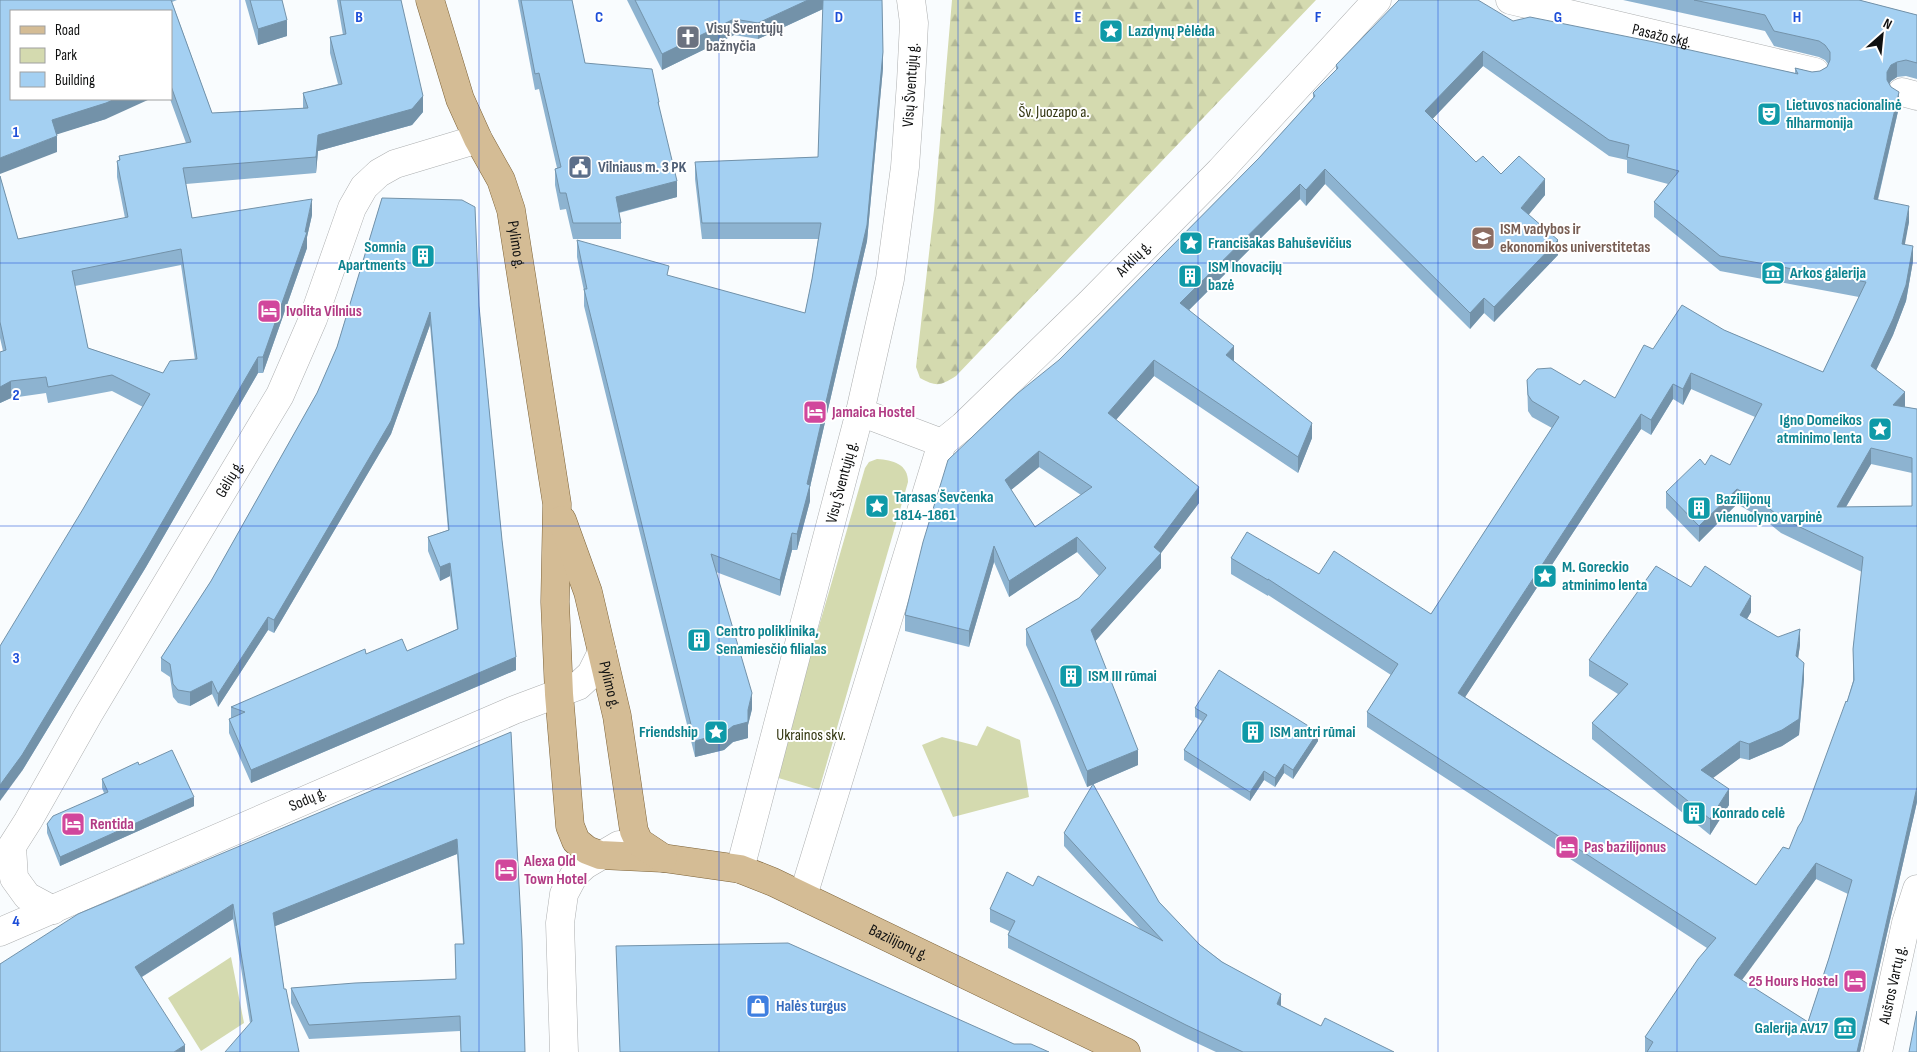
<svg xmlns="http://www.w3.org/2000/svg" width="1917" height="1052" font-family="'Sofia Sans Condensed',sans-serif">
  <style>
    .forest { fill: url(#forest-firs) }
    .park { fill: #d4daaf }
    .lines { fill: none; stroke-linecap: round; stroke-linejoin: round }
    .minor-casing { stroke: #adafb0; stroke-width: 29 }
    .secondary-casing { stroke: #adafb0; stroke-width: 29 }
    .primary-casing { stroke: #7d6339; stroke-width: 29 }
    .minor { stroke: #fff; stroke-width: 28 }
    .secondary { stroke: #fff; stroke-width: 28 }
    .primary { stroke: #d4bc95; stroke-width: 28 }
    .wall { fill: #8db3d0; fill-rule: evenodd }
    .shaded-wall { fill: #7392a9 }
    .building { fill: #a4d0f2; stroke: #7392a9; fill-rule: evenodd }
    .grid { fill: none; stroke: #1d4ed8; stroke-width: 1; stroke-opacity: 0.55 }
    .labels { text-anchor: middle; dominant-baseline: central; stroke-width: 4; stroke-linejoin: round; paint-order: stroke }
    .worship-label { font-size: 16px; font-weight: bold; fill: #5b616d; stroke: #fff; text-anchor: start }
    .culture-label { font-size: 16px; font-weight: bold; fill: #0d838f; stroke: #fff; text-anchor: start }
    .street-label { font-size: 16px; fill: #101111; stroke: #fff }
    .park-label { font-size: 16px; fill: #32350f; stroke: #fff }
    .service-label { font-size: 16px; font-weight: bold; fill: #4e5e75; stroke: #fff; text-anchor: start }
    .education-label { font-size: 16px; font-weight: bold; fill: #785e54; stroke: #fff; text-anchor: start }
    .hotel-label { font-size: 16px; font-weight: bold; fill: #b23c85; stroke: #fff; text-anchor: start }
    .shop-label { font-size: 16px; font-weight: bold; fill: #366cbe; stroke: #fff; text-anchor: start }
    .grid-label { font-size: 16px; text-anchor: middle; font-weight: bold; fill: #1d4ed8; stroke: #fff; stroke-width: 4; stroke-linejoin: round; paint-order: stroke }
  </style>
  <defs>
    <pattern id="forest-firs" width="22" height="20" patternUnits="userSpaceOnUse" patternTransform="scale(1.25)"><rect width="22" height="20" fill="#d4daaf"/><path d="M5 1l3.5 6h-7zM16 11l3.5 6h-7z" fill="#b5ba96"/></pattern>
  </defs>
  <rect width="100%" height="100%" fill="#f9fcfe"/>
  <path class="forest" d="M952 0H1316L956 376C940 386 937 387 920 378L916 367 934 210Z"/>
  <g class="park">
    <path d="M877 459C893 460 908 464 908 482L819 790 775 777 865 468 869 462Z"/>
    <polygon points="987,726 1020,740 1029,797 953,817 922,745 942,737 977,746"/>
    <polygon points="231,957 244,1023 201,1051 168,998"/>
  </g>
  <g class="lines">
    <g class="minor-casing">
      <g id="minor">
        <path id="s1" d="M1510 0 1815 72"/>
        <polyline points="1902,92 1917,96"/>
        <polyline points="860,412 942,443"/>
        <path id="s2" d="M942 443 963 426 1090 303 1220 171 1377 0"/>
        <path id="s3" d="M740 869 860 412 890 279 905 167 911 82 914 23 911 0"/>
        <polyline points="803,896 942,443"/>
        <polyline points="564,1052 560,923 564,894 574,875 585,865 619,845"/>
        <path id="s4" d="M1878 1052 1906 923 1917 889"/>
      </g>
    </g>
    <g class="secondary-casing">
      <g id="secondary">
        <polyline points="12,847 14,878 27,896 53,910"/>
        <path id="s5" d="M0 865 28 821 88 715 280 395 313 319 352 208 364 187 379 173 395 164 478 139"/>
        <path id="s6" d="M0 932 514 710 578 686 591 674 602 652"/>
      </g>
    </g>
    <g class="primary-casing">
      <g id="primary">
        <path id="s7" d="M430 0 460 99 478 139 501 180 511 210 557 504 555 602 559 694 570 826 576 841 587 850 600 855 663 858 740 869 773 882 1126 1052"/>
        <path id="s8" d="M562 520 588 592 602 652 617 716 634 831 639 842 663 858"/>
      </g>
    </g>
    <use href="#minor" class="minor"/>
    <use href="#secondary" class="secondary"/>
    <use href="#primary" class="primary"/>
  </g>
  <g class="wall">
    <path d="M0 0H177L172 2 212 113 303 108V93L338 84 330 53V37L343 35 337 0H401L423 112 412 125 318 151 316 173 186 184 192 218 312 215 307 237V248L263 373H258L146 567 22 771 83 509 143 407 112 391 48 403 46 393 11 398 0 403V352L3 351 0 338V176L18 239 125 218 117 177V161H119V156L186 143 170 99H171V11L106 119 56 134 57 152ZM181 265 195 360 163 373 88 348 75 286Z"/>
    <polygon points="245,0 282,0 287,36 258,45"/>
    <polygon points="518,0 572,0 585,63 659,102 659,108 677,197 619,213 621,223 621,239 573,239 566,209 560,210 555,185 555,169 557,168 539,89 535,90"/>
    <polygon points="627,0 882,0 883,68 867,241 810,487 810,501 797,550 792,550 780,596 716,572 752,709 748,725 748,738 733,742 724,750 695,757 584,306 584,291 577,257 577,240 669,276 805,313 812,279 818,239 702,239 695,179 695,162 818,157 823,9 758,39 734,35 662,70"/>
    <path d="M1623 0H1859L1917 15V79L1906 76 1897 77 1891 81 1889 84 1899 107 1878 200 1909 222 1904 244 1913 261 1906 301 1893 335 1876 370 1905 407 1917 409V802L1860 1052H1645V1037L1707 948 1367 727V712L1391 675 1268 595V596L1231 574V558L1319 574 1431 614 1552 428 1532 417 1528 411 1527 380 1580 385 1615 398 1653 349 1724 330 1823 372 1859 297 1720 271 1654 217V202L1668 184 1627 173V160L1609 156 1483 66 1432 119 1476 162 1545 195 1528 215 1558 255 1494 322 1484 313 1470 329 1325 184 1306 206 1300 199 1189 310 1234 361 1312 438 1298 473 1154 376 1116 420 1199 503 1161 553V568L1095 641 1138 765 1087 787 1054 708 1026 645V629L1079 598 1099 576 1077 552 1009 597 994 562 969 647 905 631V615L1059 360 1259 158 1313 98V93L1336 70V65L1513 21 1795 73V68L1812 72 1820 71 1827 67 1828 64 1825 60 1819 57 1774 46 1765 31ZM1691 389 1755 417 1730 465H1705L1666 492V508L1699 542 1737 504 1765 520 1781 533 1862 572 1853 649V681L1847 702 1802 821 1789 849 1756 885 1465 697 1641 429 1651 435 1673 399 1683 405ZM1871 464 1912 473V506L1846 507ZM1039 467 1081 495 1035 527 1011 490ZM1816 879 1848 894 1829 958 1808 1022 1741 980Z"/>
    <polygon points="382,198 479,306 502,540 516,670 251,783 229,733 229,719 231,718 231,707 366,654 407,651 457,629 450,576 440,581 428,551 428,537 448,530 430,325 391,434 274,633 268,630 218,707 212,694 190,706 178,703 173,697 170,677 161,671 161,658 211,581 317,393 337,347"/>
    <polygon points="1691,587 1751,612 1747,619 1778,637 1800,645 1798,658 1804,679 1799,735 1782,746 1749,760 1740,758 1712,778 1729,805 1710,835 1592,739 1592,723 1618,694 1589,676 1589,660"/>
    <polygon points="1195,708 1318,741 1293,779 1284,773 1275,787 1264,780 1250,801 1184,760 1184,750 1202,721 1195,717"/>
    <polygon points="511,732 525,1052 461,1052 460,1031 309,1039 291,1003 291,988 456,979 455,944 463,944 457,854 275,926 284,989 250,1023 233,919 142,977 185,1052 0,964"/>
    <polygon points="139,765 194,806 60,866 47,833 47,824 104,793 102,788 102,779"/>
    <polygon points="1064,833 1159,902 1200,945 1281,1006 1321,1026 1394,1052 1216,1052 1186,1038 1008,948 1008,935 1009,931 990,922 990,909 1033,886 1141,930 1064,846"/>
  </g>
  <g class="shaded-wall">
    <polygon points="808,0 823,0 823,9 758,39 758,23"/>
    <polygon points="734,19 734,35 662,70 662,54"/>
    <polygon points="287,20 287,36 258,45 258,29"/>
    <polygon points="1483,51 1483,66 1425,127 1425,111"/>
    <polygon points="883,52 883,68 867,241 810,487 810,501 797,550 797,534 807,484"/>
    <polygon points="1897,62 1897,77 1891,81 1887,88 1887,72 1891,65"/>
    <polygon points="1899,92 1899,107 1874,215 1874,199"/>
    <polygon points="423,96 423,112 412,125 318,151 316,173 316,157 318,135"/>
    <polygon points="115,99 150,99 106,119 52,136 52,120"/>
    <polygon points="57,136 57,152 0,174 0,158"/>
    <polygon points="1325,169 1325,184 1306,206 1306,190"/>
    <polygon points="1545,179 1545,195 1521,224 1521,208"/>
    <polygon points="677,181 677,197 616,213 616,197"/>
    <polygon points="1300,184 1300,199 1180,319 1180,303"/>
    <polygon points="312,199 312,215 307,237 307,248 263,373 263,357 305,232"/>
    <polygon points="1909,206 1909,222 1902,260 1902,244"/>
    <polygon points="1558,240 1558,255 1494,322 1494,307"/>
    <polygon points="1913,246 1913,261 1906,301 1893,335 1871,381 1871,366"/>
    <polygon points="1484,298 1484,313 1470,329 1470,313"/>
    <polygon points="430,312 430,325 391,434 274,633 274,620"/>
    <polygon points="1234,346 1234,362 1226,355"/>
    <polygon points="258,357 258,373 146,567 22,771 0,801 0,785"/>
    <polygon points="1154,360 1154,376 1108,429 1108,413"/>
    <polygon points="1691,373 1691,389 1683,405 1683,389"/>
    <polygon points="11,381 11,398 0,403 0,387"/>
    <polygon points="1673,384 1673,399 1651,435 1651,420"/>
    <polygon points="1905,392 1905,407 1893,405"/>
    <polygon points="1641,414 1641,429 1458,708 1458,693"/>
    <polygon points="1312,423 1312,438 1298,473 1298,457"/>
    <polygon points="1871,448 1871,464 1837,522 1837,507"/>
    <polygon points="1039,451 1039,467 1005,495 1005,480"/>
    <polygon points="1199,487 1199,503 1161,553 1161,568 1091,646 1091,630"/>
    <polygon points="1737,489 1737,504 1699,542 1699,526"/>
    <polygon points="792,533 792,550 780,596 780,580"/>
    <polygon points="1077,537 1077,552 1009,597 1009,581"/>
    <polygon points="994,546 994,562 969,647 969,631"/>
    <polygon points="450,563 450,576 440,581 440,567"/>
    <polygon points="1751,596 1751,612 1740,631 1740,615"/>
    <polygon points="268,617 268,630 218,707 218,694"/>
    <polygon points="1800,629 1800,645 1796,672 1796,656"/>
    <polygon points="516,657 516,670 251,783 251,770"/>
    <polygon points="1804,663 1804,679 1799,735 1782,746 1749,760 1749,744"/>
    <polygon points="212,681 212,694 190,706 190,692"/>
    <polygon points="752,693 752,709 748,725 748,738 733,742 724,750 695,757 695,741 748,710"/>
    <polygon points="1318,732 1318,741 1293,779 1293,770"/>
    <polygon points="1740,741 1740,758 1701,787 1701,770"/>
    <polygon points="1138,750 1138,765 1087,787 1087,771"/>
    <polygon points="1284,764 1284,773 1275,787 1275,778"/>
    <polygon points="1264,771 1264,780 1250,801 1250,792"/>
    <polygon points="1917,787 1917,802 1860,1052 1857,1052"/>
    <polygon points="1729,789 1729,805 1710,835 1710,819"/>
    <polygon points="194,797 194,806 60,866 60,857"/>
    <polygon points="457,839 457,854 273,927 273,913"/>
    <polygon points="1816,863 1816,879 1734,991 1734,975"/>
    <polygon points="233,904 233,919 135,981 135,967"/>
    <polygon points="1281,994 1281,1007 1277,1004"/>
    <polygon points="185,1045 185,1052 174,1052"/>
  </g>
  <g class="building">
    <path d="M0 0H171L212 113 308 108 303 93 342 84 330 37 346 34 340 0H401L423 96 412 109 318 135 316 157 183 168 192 218 312 199 305 232H307L263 357H258L146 550 22 755 0 785V646L83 509 150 394 112 375 48 387 46 377 11 381 0 387V352L6 350 0 322V176L18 239 128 217 117 161 120 160 119 156 191 142 171 86V11H11V99H115L106 103 52 120 57 136 0 158ZM181 249 197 359 170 361 163 373 88 348 72 271Z"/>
    <polygon points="250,0 282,0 287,20 258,29"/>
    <polygon points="521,0 572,0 585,63 652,69 659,102 658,102 677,181 616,197 621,223 573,223 566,193 560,193 555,169 561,167 539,73 535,74"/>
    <polygon points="635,0 808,0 758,23 734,19 662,54"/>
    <polygon points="823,0 882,0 883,52 867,225 807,484 810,485 797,534 792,533 780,580 711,554 752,693 748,710 748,722 733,726 724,733 695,741 584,289 587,289 577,240 669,266 667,275 805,313 812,279 821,223 702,223 695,162 818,157"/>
    <path d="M1399 0H1478L1513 21 1530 17 1654 42 1798 74 1795 68 1812 72 1820 71 1827 67 1830 60V52L1825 45 1819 41 1774 31 1765 15 1694 0H1859L1917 15V63L1906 60 1897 62 1891 65 1887 72V80L1891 87 1899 92 1874 199 1909 206 1902 244 1913 246 1906 285 1893 319 1871 366 1905 392 1893 405 1917 409V787L1857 1052H1647L1653 1042 1645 1037 1698 959 1716 938 1367 712 1398 664 1268 579V580L1231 558 1247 532 1319 574 1334 551 1431 614 1559 417 1532 401 1528 395 1527 380 1537 369 1551 368 1580 385 1584 380 1615 398 1644 345 1653 349 1682 305 1724 330 1823 372 1866 282 1720 256 1654 202 1679 171 1627 157 1629 145 1609 140 1483 51 1425 111 1476 162 1483 156 1501 174 1519 156 1545 179 1521 208 1558 240 1494 307 1484 298 1470 313 1325 169 1306 190 1300 184 1180 303 1234 346 1226 355 1312 423 1298 457 1154 360 1108 413 1199 487 1154 547 1161 553 1091 630 1138 750 1087 771 1054 692 1026 629 1079 598 1106 568 1077 537 1009 581 994 546 969 631 905 615 923 542 948 460 1018 393 1059 360 1259 158 1315 96 1313 93 1338 68 1336 65ZM1691 373 1762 404 1730 465 1711 455 1705 465 1700 459 1666 492 1699 526 1737 489 1765 505 1781 518 1863 557 1853 649 1854 680 1847 702 1846 701 1802 821 1798 827 1789 849 1783 847 1756 885 1458 693 1641 414 1651 420 1673 384 1683 389ZM1871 448 1912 458V506L1837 507ZM1039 451 1092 487 1035 527 1005 480ZM1816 863 1852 880 1829 958 1808 1022 1734 975Z"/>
    <polygon points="382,198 462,200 475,207 479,306 502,540 516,657 251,770 229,719 245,712 231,707 365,649 366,654 402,639 407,651 458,629 450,563 440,567 428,537 449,530 430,312 391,421 274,620 268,617 218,694 212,681 190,692 178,690 173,684 170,664 161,658 211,581 317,393 337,347"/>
    <polygon points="1656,566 1691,587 1705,566 1751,596 1740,615 1778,637 1800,629 1796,656 1804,663 1799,719 1782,730 1749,744 1740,741 1701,770 1729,789 1710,819 1592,723 1628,684 1589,660"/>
    <polygon points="1219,670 1318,732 1293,770 1284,764 1275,778 1264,771 1250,792 1184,750 1207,715 1195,708"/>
    <polygon points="511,732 522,941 525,1052 461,1052 460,1016 309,1025 291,988 355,983 456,979 455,944 464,944 457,839 273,913 284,989 286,989 299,1052 225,1052 252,1021 233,904 135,967 185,1045 174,1052 0,1052 0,964 78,914"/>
    <polygon points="172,750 194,797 60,857 47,824 53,816 108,792 102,779 138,762 139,765"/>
    <polygon points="1093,784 1159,902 1200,945 1222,962 1281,994 1277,1004 1321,1026 1325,1018 1394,1052 1243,1052 1186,1025 1008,935 1015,921 990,909 1007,872 1033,886 1038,876 1163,941 1064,833"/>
    <polygon points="788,943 1014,1044 1031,1044 1049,1052 620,1052 616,946"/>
    <polygon points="1917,1011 1917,1052 1909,1052"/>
  </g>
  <path class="grid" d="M240 0V1052M479 0V1052M719 0V1052M958 0V1052M1198 0V1052M1438 0V1052M1677 0V1052M0 263H1917M0 526H1917M0 789H1917"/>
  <defs>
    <g id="sight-square" transform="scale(1.25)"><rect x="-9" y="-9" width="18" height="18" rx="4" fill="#0f9aa8" stroke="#fff"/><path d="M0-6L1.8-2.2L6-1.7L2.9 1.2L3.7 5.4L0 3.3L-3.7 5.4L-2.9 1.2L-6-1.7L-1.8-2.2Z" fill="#fff"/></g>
    <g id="church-square" transform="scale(1.25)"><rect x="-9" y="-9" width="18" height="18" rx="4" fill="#6b7280" stroke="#fff"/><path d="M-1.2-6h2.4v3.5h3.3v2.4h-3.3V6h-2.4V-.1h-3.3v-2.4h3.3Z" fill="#fff"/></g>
    <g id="theatre-square" transform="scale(1.25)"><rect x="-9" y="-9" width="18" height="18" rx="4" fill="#0f9aa8" stroke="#fff"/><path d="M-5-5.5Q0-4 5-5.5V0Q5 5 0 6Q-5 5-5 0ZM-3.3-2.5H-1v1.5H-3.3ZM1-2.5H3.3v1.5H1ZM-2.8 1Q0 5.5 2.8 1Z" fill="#fff"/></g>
    <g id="civic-square" transform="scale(1.25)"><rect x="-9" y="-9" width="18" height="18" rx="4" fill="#5c6f8a" stroke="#fff"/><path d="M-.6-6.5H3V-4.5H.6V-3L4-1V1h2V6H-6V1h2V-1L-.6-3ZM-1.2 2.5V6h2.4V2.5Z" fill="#fff"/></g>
    <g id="university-square" transform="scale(1.25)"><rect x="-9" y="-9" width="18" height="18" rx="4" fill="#8d6e63" stroke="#fff"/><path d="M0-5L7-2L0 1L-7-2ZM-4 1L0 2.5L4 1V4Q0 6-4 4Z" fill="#fff"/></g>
    <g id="building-square" transform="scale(1.25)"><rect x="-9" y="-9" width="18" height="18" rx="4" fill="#0f9aa8" stroke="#fff"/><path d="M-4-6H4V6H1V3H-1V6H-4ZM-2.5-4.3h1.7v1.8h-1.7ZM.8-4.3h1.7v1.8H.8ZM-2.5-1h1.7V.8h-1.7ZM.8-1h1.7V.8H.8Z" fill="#fff"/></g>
    <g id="museum-square" transform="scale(1.25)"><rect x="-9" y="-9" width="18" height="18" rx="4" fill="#0f9aa8" stroke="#fff"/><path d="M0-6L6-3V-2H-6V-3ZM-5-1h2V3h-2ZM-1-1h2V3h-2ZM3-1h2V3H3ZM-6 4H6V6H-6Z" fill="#fff"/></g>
    <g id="hotel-square" transform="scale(1.25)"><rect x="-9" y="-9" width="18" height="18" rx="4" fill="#d1479c" stroke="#fff"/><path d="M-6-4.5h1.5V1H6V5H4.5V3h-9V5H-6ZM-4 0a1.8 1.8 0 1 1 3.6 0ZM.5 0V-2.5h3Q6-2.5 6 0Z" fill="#fff"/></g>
    <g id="shop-square" transform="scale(1.25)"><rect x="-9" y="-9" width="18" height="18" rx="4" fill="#3f7fe0" stroke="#fff"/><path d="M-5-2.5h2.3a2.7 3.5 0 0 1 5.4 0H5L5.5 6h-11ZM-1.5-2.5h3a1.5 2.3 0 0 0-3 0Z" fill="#fff"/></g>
  </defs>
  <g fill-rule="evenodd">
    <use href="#sight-square" x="1111" y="31"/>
    <use href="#church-square" x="688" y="37"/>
    <use href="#theatre-square" x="1769" y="114"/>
    <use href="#civic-square" x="580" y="167"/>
    <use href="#university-square" x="1483" y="238"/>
    <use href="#sight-square" x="1191" y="243"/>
    <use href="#building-square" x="423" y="256"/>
    <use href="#museum-square" x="1773" y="273"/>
    <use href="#building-square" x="1190" y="276"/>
    <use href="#hotel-square" x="269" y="311"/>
    <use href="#hotel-square" x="815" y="412"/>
    <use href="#sight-square" x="1880" y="429"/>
    <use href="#sight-square" x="877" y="506"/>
    <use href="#building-square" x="1699" y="508"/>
    <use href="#sight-square" x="1545" y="576"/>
    <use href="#building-square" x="699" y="640"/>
    <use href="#building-square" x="1071" y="676"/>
    <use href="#sight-square" x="716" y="732"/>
    <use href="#building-square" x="1253" y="732"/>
    <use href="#building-square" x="1694" y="813"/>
    <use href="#hotel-square" x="73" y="824"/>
    <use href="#hotel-square" x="1567" y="847"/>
    <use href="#hotel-square" x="506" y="870"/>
    <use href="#hotel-square" x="1855" y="981"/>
    <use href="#shop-square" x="758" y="1006"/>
    <use href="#museum-square" x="1845" y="1028"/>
  </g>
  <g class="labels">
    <g class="worship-label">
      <text x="706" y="28">Visų Šventųjų<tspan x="706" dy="18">bažnyčia</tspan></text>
    </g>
    <g class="culture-label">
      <text x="1128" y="31">Lazdynų Pėlėda</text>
      <text x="1786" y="105">Lietuvos nacionalinė<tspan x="1786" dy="18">filharmonija</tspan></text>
      <text x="1208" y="243">Francišakas Bahuševičius</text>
      <text x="406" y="247" text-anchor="end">Somnia<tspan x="406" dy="18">Apartments</tspan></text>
      <text x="1208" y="267">ISM Inovacijų<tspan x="1208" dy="18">bazė</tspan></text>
      <text x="1790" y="273">Arkos galerija</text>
      <text x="1862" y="420" text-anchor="end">Igno Domeikos<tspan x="1862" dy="18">atminimo lenta</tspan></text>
      <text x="894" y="497">Tarasas Ševčenka<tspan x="894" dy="18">1814-1861</tspan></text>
      <text x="1716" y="499">Bazilijonų<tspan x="1716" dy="18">vienuolyno varpinė</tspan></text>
      <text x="1562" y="567">M. Goreckio<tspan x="1562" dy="18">atminimo lenta</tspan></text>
      <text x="716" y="631">Centro poliklinika,<tspan x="716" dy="18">Senamiesčio filialas</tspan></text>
      <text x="1088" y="676">ISM III rūmai</text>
      <text x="698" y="732" text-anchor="end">Friendship</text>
      <text x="1270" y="732">ISM antri rūmai</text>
      <text x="1712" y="813">Konrado celė</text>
      <text x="1828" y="1028" text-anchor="end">Galerija AV17</text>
    </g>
    <g class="street-label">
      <text stroke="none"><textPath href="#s1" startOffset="156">Pasažo skg.</textPath></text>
      <text stroke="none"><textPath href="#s3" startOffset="804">Visų Šventųjų g.</textPath></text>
      <text stroke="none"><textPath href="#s7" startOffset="261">Pylimo g.</textPath></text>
      <text stroke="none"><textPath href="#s2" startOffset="266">Arklių g.</textPath></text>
      <text stroke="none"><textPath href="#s5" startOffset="449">Gėlių g.</textPath></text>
      <text stroke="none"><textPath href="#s3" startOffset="400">Visų Šventųjų g.</textPath></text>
      <text stroke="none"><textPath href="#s8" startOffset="172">Pylimo g.</textPath></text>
      <text stroke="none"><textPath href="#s6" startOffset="335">Sodų g.</textPath></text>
      <text stroke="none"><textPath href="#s7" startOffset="1206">Bazilijonų g.</textPath></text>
      <text stroke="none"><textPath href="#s4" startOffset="69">Aušros Vartų g.</textPath></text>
    </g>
    <g class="park-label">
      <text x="1054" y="112">Šv. Juozapo a.</text>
      <text x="811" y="735">Ukrainos skv.</text>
    </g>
    <g class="service-label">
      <text x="598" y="167">Vilniaus m. 3 PK</text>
    </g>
    <g class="education-label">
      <text x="1500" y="229">ISM vadybos ir<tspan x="1500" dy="18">ekonomikos universtitetas</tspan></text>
    </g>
    <g class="hotel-label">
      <text x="286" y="311">Ivolita Vilnius</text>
      <text x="832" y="412">Jamaica Hostel</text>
      <text x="90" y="824">Rentida</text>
      <text x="1584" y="847">Pas bazilijonus</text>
      <text x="524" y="861">Alexa Old<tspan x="524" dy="18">Town Hotel</tspan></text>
      <text x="1838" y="981" text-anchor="end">25 Hours Hostel</text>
    </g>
    <g class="shop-label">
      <text x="776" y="1006">Halės turgus</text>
    </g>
  </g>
  <g class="grid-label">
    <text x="359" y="22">B</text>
    <text x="599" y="22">C</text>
    <text x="839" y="22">D</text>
    <text x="1078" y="22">E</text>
    <text x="1318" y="22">F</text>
    <text x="1558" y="22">G</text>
    <text x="1797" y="22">H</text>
    <text x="16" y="137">1</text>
    <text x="16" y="400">2</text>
    <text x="16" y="663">3</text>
    <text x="16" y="926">4</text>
  </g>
  <rect x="10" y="10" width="162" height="90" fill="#ffffff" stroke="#9fa0a0"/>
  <rect x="20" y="26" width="25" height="8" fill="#d4bc95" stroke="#9fa0a0"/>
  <text x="55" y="35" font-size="15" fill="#101111">Road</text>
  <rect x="20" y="48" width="25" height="15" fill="#d4daaf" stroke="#9fa0a0"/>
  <text x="55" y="60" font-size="15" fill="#101111">Park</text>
  <rect x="20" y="72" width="25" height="15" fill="#a4d0f2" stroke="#9fa0a0"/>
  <text x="55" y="85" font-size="15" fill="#101111">Building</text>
  <g transform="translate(1882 35) rotate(27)" stroke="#ffffff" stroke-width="4" paint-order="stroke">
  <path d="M0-4L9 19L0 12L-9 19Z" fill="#101111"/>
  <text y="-8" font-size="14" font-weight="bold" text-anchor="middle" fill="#101111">N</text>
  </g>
</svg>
